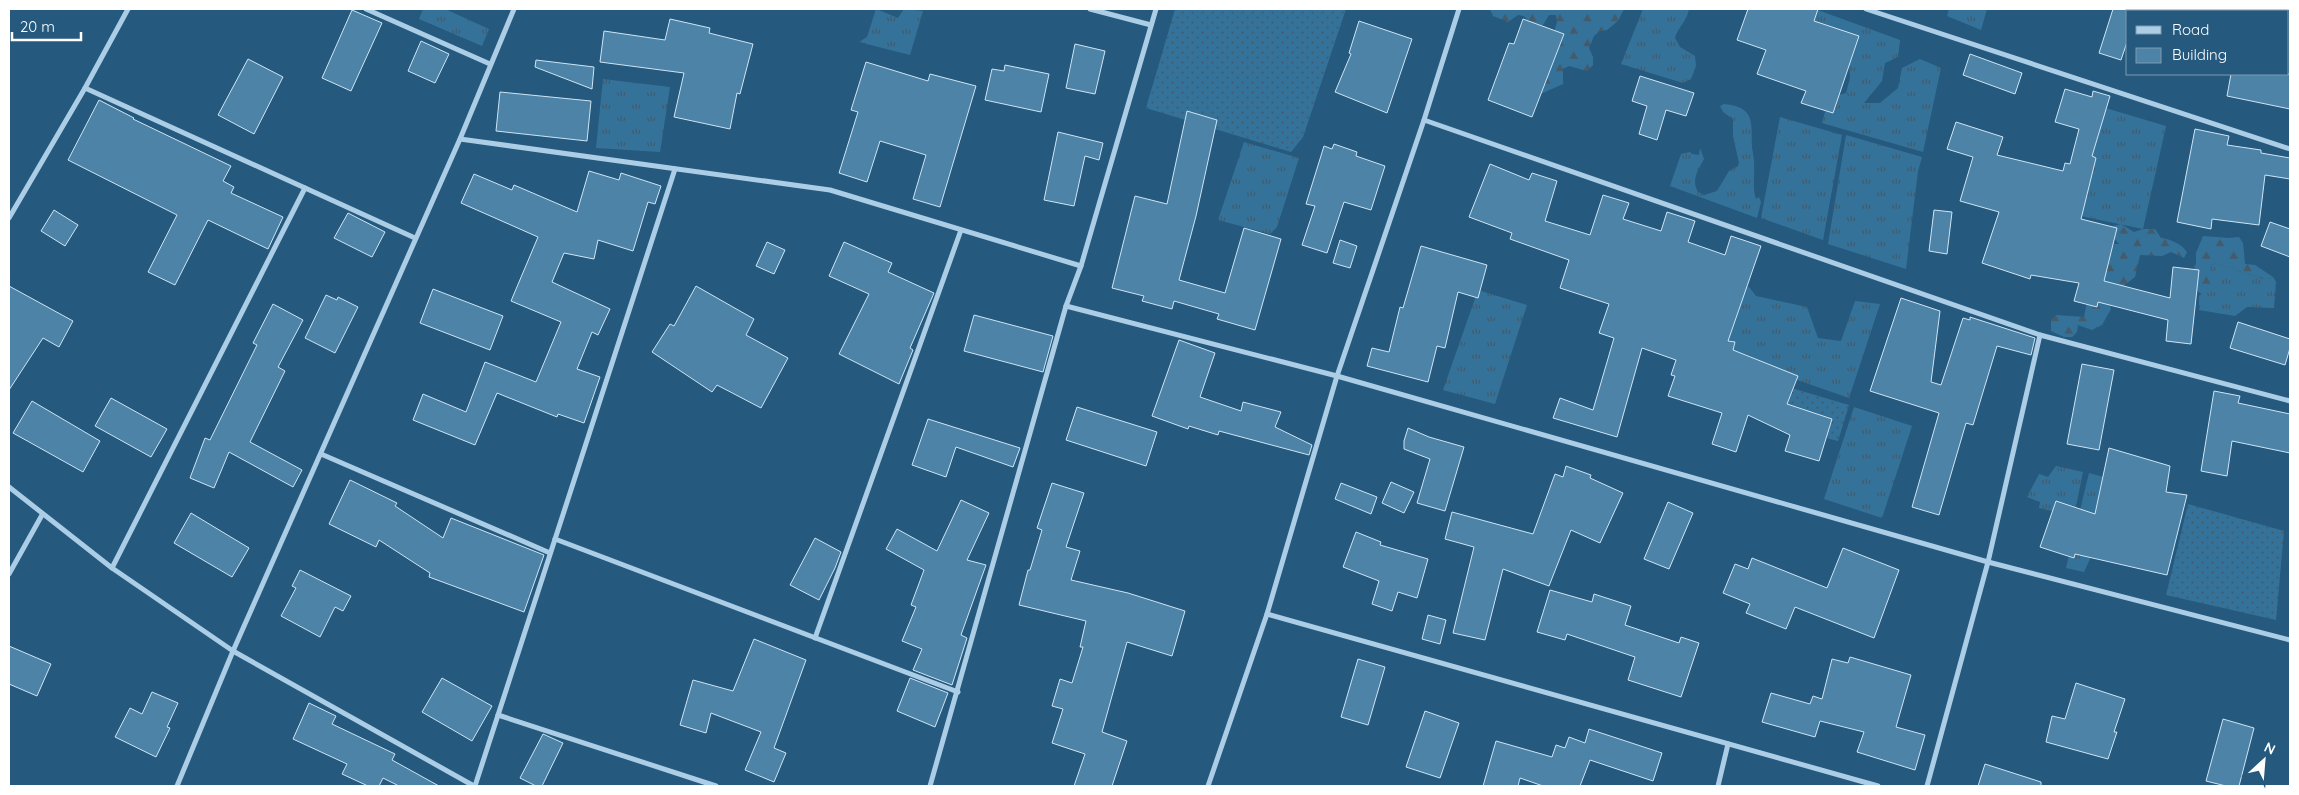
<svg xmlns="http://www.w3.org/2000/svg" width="2299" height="795" font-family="Quicksand,sans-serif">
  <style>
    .grass { fill: url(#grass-tufts) }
    .forest { fill: url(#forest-firs) }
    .garden { fill: url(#garden-dots) }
    .building { fill: #4d83a7; stroke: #cee5f5 }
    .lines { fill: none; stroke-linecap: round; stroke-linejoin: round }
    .street { stroke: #abcee6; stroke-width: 5 }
  </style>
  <defs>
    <pattern id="grass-tufts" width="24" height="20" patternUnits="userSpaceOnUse" patternTransform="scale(1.25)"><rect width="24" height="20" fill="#35729a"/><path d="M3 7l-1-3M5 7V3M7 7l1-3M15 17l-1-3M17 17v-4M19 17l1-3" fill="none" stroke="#435b6b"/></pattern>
    <pattern id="forest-firs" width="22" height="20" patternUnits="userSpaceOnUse" patternTransform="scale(1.25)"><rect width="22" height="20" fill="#35729a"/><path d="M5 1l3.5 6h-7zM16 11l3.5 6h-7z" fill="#435b6b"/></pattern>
    <pattern id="garden-dots" width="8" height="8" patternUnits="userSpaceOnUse" patternTransform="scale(1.25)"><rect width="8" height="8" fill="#35729a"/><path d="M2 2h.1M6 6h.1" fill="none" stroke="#435b6b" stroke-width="1.8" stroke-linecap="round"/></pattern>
  </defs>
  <rect width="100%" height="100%" fill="#25597e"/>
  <g class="grass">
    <polygon points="423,9 445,9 489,29 482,46 419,19"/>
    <polygon points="876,9 898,18 904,9 923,11 910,55 859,42 867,37"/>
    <path d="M1643 9H1689C1687 21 1678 27 1675 38L1680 47 1695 56 1696 66 1691 79 1683 83 1621 64Z"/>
    <polygon points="1815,9 1900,40 1898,57 1885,63 1882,81 1864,103 1880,103 1898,88 1902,68 1920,59 1941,68 1923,152 1822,123 1829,98 1846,93 1850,78 1848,44 1810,30"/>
    <polygon points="1949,9 1987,9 1981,30 1947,16"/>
    <polygon points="603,79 670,87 660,152 596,148"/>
    <path d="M1724 104C1756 107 1751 123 1752 148 1753 153 1754 159 1754 164 1755 176 1752 187 1756 199L1759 197 1761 202 1757 218 1670 186 1681 154 1690 152 1692 154 1699 155 1700 148 1704 159C1698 170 1691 180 1698 192L1704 195 1717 191 1729 171 1738 166 1739 163 1733 136V119L1723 112 1720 106Z"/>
    <polygon points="2102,107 2166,126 2143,229 2076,215"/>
    <polygon points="1780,117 1842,135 1823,240 1761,218"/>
    <polygon points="1846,135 1922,157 1918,171 1906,269 1828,244"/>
    <polygon points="1244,142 1299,158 1277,227 1270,234 1218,220"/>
    <path d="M2217 263 2259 278 2266 279 2273 277 2276 282 2274 308 2247 307 2235 316 2199 310V296C2210 287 2213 280 2210 265Z"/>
    <polygon points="1745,286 1749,287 1756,296 1807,307 1818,338 1841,341 1855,301 1880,304 1849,398 1723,354"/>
    <polygon points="1478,290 1527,305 1495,404 1443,390"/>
    <polygon points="1854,407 1912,426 1882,518 1824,499"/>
    <polygon points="2056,466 2083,472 2074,516 2039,508 2040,502 2027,497 2039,474 2048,477"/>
    <polygon points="2089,473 2115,480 2101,535 2084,572 2066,568"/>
  </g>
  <g class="forest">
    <polygon points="1490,9 1624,9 1618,21 1607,30 1600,31 1594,36 1589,48 1593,57 1593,65 1587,71 1569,66 1563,69 1563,84 1543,93 1536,93 1557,22 1556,15 1549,15 1543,25 1534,27 1524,16 1518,15 1508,22 1493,16"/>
    <path d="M2121 224 2134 232 2143 229H2155L2161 238C2170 239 2182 244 2187 252L2184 258 2171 252 2162 256 2140 255 2135 277 2123 286 2116 284C2106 289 2109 300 2111 309L2102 325 2092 330 2078 325 2077 332 2072 337H2064L2051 331V320L2056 315 2084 317 2088 296 2112 244H2119L2110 233 2113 226Z"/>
    <polygon points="2203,236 2229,238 2239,237 2243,243 2245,264 2255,265 2273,277 2266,279 2259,278 2217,263 2210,265 2212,276 2209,290 2202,294 2193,289 2190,273 2196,264 2196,253"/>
  </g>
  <g class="garden">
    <polygon points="1175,9 1346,9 1303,137 1291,152 1146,108"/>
    <polygon points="1788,387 1849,405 1838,441 1818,436 1780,413"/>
    <polygon points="2188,504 2284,531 2276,620 2166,595"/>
  </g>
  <g class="building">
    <polygon points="1748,9 1818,9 1814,21 1859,36 1833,113 1801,103 1806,91 1757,74 1766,50 1737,40"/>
    <polygon points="2113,9 2128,9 2128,39 2121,60 2099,53"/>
    <polygon points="352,10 382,23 351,91 322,78"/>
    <polygon points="670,19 710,28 709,33 753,44 740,94 737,93 730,129 674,117 684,73 600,62 604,31 665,40"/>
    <polygon points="1523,19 1564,34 1532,117 1488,100 1509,43 1514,44"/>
    <polygon points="1359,21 1412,39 1387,113 1335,92 1351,54 1349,53"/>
    <polygon points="421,41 449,54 435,83 408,71"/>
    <polygon points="1075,44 1105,51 1095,94 1066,88"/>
    <polygon points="1970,54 2022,73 2015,94 1963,75"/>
    <polygon points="248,59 283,77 254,134 218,115"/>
    <polygon points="536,60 594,67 592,89 535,67"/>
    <polygon points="866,62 928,81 930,74 976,86 940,207 913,199 926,155 880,141 867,182 839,173 858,112 851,110"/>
    <polygon points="1005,65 1049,74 1041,112 985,100 992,69 1004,71"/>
    <polygon points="2231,74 2290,74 2290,109 2227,96"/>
    <polygon points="1640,76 1694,93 1686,116 1666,110 1657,140 1639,134 1647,106 1632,101"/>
    <polygon points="2065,89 2092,97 2093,91 2110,96 2092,156 2096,158 2081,219 2117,228 2104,281 2170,298 2173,267 2199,270 2191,344 2166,341 2168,320 2098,302 2097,307 2074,301 2079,283 2031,275 2030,279 1982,263 1999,212 1960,201 1973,157 1947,149 1956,122 2003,137 1997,155 2063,171 2065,163 2070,164 2079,129 2055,122"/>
    <polygon points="500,92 591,101 587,141 496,131"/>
    <polygon points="99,100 134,118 133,119 231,166 223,181 234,187 231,193 283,217 268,249 208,220 175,285 148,272 177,215 68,160"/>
    <polygon points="1187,111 1217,120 1196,216 1179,280 1225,293 1244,228 1281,239 1255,330 1217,319 1219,314 1174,301 1172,309 1142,301 1144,296 1112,288 1135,196 1167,204"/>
    <polygon points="2195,129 2229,136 2227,145 2261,150 2261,153 2290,158 2290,179 2265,175 2259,225 2212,219 2211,229 2177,222"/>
    <polygon points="1058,132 1103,143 1099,160 1085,156 1074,206 1044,200"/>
    <polygon points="1334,144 1357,152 1356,156 1385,166 1371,210 1344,202 1327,253 1302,245 1315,206 1306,204 1324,146 1332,149"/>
    <polygon points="1490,164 1529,180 1532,173 1557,181 1545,221 1590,235 1603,195 1629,203 1623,219 1661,231 1667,212 1695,221 1688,242 1725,255 1731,236 1761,246 1728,341 1735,342 1733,350 1798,376 1787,404 1832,419 1819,461 1785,451 1790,435 1748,415 1736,452 1712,444 1722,413 1668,396 1675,376 1671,375 1676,360 1642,348 1617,437 1553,418 1560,398 1593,410 1614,338 1599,333 1609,304 1560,288 1569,260 1510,239 1512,233 1469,217"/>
    <polygon points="589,171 619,180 621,173 661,186 655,204 648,202 633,251 598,240 594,259 564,253 552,282 610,309 598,335 592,332 577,369 600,377 584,423 558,414 557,417 497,393 475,445 413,420 423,394 466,412 485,362 536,382 561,322 511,301 538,237 461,203 474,174 512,190 514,185 577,212"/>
    <polygon points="54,210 78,225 65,246 41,231"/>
    <polygon points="1934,210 1952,212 1947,254 1929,251"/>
    <polygon points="348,213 385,232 372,257 334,238"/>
    <polygon points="2270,222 2290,229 2290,257 2261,246"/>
    <polygon points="1340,240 1357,246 1350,268 1333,263"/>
    <polygon points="767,242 785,250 774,274 756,266"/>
    <polygon points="844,242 892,263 888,272 934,293 910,348 913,350 899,384 839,354 869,294 829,276"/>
    <polygon points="1421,246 1487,265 1478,298 1458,292 1445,348 1437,346 1428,382 1367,366 1372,348 1389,352 1400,307 1403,308"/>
    <polygon points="9,286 73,321 59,347 43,338 9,390"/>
    <polygon points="696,286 754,319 746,335 788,358 761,408 717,385 712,392 652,352 670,324 674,326"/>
    <polygon points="433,289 503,316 490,350 420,323"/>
    <polygon points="326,295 337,300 338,297 358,307 335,353 305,338"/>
    <polygon points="1901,298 1940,311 1931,382 1941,385 1963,318 1970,320 1970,317 2035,338 2031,355 1997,346 1973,425 1966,423 1939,515 1912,507 1939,413 1870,391"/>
    <polygon points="273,304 303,320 278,367 285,371 250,442 302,470 293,487 229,452 214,488 190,478 205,438 210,440 257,345 253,343"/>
    <polygon points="974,315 1053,336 1043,372 964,351"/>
    <polygon points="2238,322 2290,339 2290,348 2285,365 2230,348"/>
    <polygon points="1179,340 1215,353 1200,397 1241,411 1243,402 1281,412 1275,427 1312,445 1309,455 1219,431 1218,435 1189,426 1188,429 1152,416"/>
    <polygon points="2082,364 2114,370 2099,450 2067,444"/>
    <polygon points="2214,391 2240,396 2238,403 2290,414 2290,453 2232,441 2227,476 2201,471"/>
    <polygon points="111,398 167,429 151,457 95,426"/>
    <polygon points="32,401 100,441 83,472 13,433"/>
    <polygon points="1077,407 1157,432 1146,466 1066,440"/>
    <polygon points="928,419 1020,448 1013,467 956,447 946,477 912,465"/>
    <polygon points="1408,428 1429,437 1464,447 1445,511 1417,503 1430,459 1404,449 1404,441"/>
    <polygon points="2109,448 2170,466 2166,492 2187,495 2167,575 2075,554 2074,558 2040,547 2056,501 2095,514"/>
    <polygon points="1566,466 1591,475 1590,478 1623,493 1600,543 1571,530 1549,586 1503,569 1485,640 1453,633 1474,547 1445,539 1452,512 1533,534 1555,474 1563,477"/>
    <polygon points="350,480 397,503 395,506 443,538 451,518 544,555 524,612 429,577 430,573 379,540 376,547 329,524"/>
    <polygon points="1391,482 1414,492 1404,513 1382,503"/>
    <polygon points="1052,483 1084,493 1066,547 1080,551 1071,580 1128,593 1185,611 1172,656 1127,642 1102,732 1127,741 1112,786 1074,786 1085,754 1052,743 1063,709 1052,706 1060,679 1072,683 1083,647 1080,647 1086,621 1019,605 1028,570 1030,570 1042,530 1037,528"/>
    <polygon points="1341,483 1377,497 1371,514 1335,499"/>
    <polygon points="961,500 989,513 967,560 986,565 961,635 967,638 952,685 913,670 922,649 902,641 916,607 911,605 924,570 886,549 897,529 937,551"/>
    <polygon points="1668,502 1693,513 1669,569 1644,559"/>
    <polygon points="191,513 249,548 232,577 174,543"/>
    <polygon points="1356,532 1381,542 1380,545 1428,559 1417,598 1398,592 1392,611 1372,604 1379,581 1343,567"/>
    <polygon points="815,538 841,552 835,568 819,600 790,585"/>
    <polygon points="1843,548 1899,570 1874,638 1795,607 1786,629 1746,613 1750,604 1723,593 1735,564 1748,569 1752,558 1827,588"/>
    <polygon points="300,570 351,596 343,611 335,607 320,637 281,616 296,588 292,586"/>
    <polygon points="1550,590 1592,602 1594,594 1631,606 1625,625 1679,643 1681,637 1699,643 1681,697 1628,680 1635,657 1567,634 1565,640 1537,632"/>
    <polygon points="1428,615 1446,620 1440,644 1422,639"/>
    <polygon points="754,639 806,660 774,748 786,753 774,782 745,770 761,732 711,713 706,733 680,725 693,680 733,691"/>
    <polygon points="9,646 51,664 37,696 9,684"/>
    <polygon points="1850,657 1911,675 1896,727 1925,735 1915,770 1857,752 1864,732 1820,721 1815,737 1762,722 1771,693 1810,704 1813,696 1822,699 1832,659 1848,663"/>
    <polygon points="1358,659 1385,667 1368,725 1341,717"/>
    <polygon points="442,678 492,706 472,741 422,712"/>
    <polygon points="910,678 948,693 935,727 897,711"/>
    <polygon points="2076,683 2125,699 2114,732 2117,732 2108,759 2046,742 2052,716 2065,719"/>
    <polygon points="152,692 178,703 167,727 170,728 156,757 115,737 130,708 142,714"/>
    <polygon points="309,703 336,716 332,724 395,754 392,760 439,786 399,786 383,778 379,786 368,786 342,774 347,764 293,739"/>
    <polygon points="1425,711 1459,723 1440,778 1406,767"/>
    <polygon points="2223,719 2254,728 2239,786 2226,786 2206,781"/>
    <polygon points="1589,729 1662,753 1653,781 1590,760 1580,786 1543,786 1520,778 1518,786 1483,786 1496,741 1552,757 1556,745 1565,748 1569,737 1585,743"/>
    <polygon points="543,734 563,743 542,786 536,786 520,778"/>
    <polygon points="1985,764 2041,782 2041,786 1978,786"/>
  </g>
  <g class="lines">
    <g class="street">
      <polyline points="366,9 490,64"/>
      <polyline points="1090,9 1151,25"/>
      <polyline points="1866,9 2290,149"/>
      <polyline points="85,88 415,238"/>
      <polyline points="1424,120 2040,335 2290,401"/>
      <polyline points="460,139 830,190 1081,266"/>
      <polyline points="9,218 85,88 128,9"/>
      <polyline points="1066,306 1337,376 1988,562 2290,640"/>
      <polyline points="321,454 550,553"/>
      <polyline points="9,487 112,568 233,651 474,786"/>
      <polyline points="555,539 958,692"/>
      <polyline points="112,568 305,188"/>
      <polyline points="9,574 42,515"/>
      <polyline points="1267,614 1878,786"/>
      <polyline points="815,638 961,230"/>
      <polyline points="498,715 716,786"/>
      <polyline points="177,786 233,651 460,139 514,9"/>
      <polyline points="475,786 675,169"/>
      <polyline points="930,786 1066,306 1081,266 1156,9"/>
      <polyline points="1208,786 1267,614 1337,376 1424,120 1459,9"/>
      <polyline points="1718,786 1728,744"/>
      <polyline points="1927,786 1988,562 2040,335"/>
    </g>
  </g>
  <rect width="2299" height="795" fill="none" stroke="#ffffff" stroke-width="20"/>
  <rect x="2126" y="10" width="162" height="65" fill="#25597e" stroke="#7c9bb2"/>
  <rect x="2136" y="26" width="25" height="8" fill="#abcee6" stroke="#7c9bb2"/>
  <text x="2172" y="35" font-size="15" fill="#ffffff">Road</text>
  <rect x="2136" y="48" width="25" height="15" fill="#4d83a7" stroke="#7c9bb2"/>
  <text x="2172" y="60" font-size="15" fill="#ffffff">Building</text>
  <g transform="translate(2264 760) rotate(26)" stroke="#25597e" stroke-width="4" paint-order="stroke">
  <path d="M0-4L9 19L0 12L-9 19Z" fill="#ffffff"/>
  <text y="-8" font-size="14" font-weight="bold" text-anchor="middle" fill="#ffffff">N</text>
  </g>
  <path d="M12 32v8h69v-8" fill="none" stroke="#ffffff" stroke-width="2.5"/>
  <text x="20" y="32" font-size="15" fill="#ffffff" stroke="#25597e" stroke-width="4" paint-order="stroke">20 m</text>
</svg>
